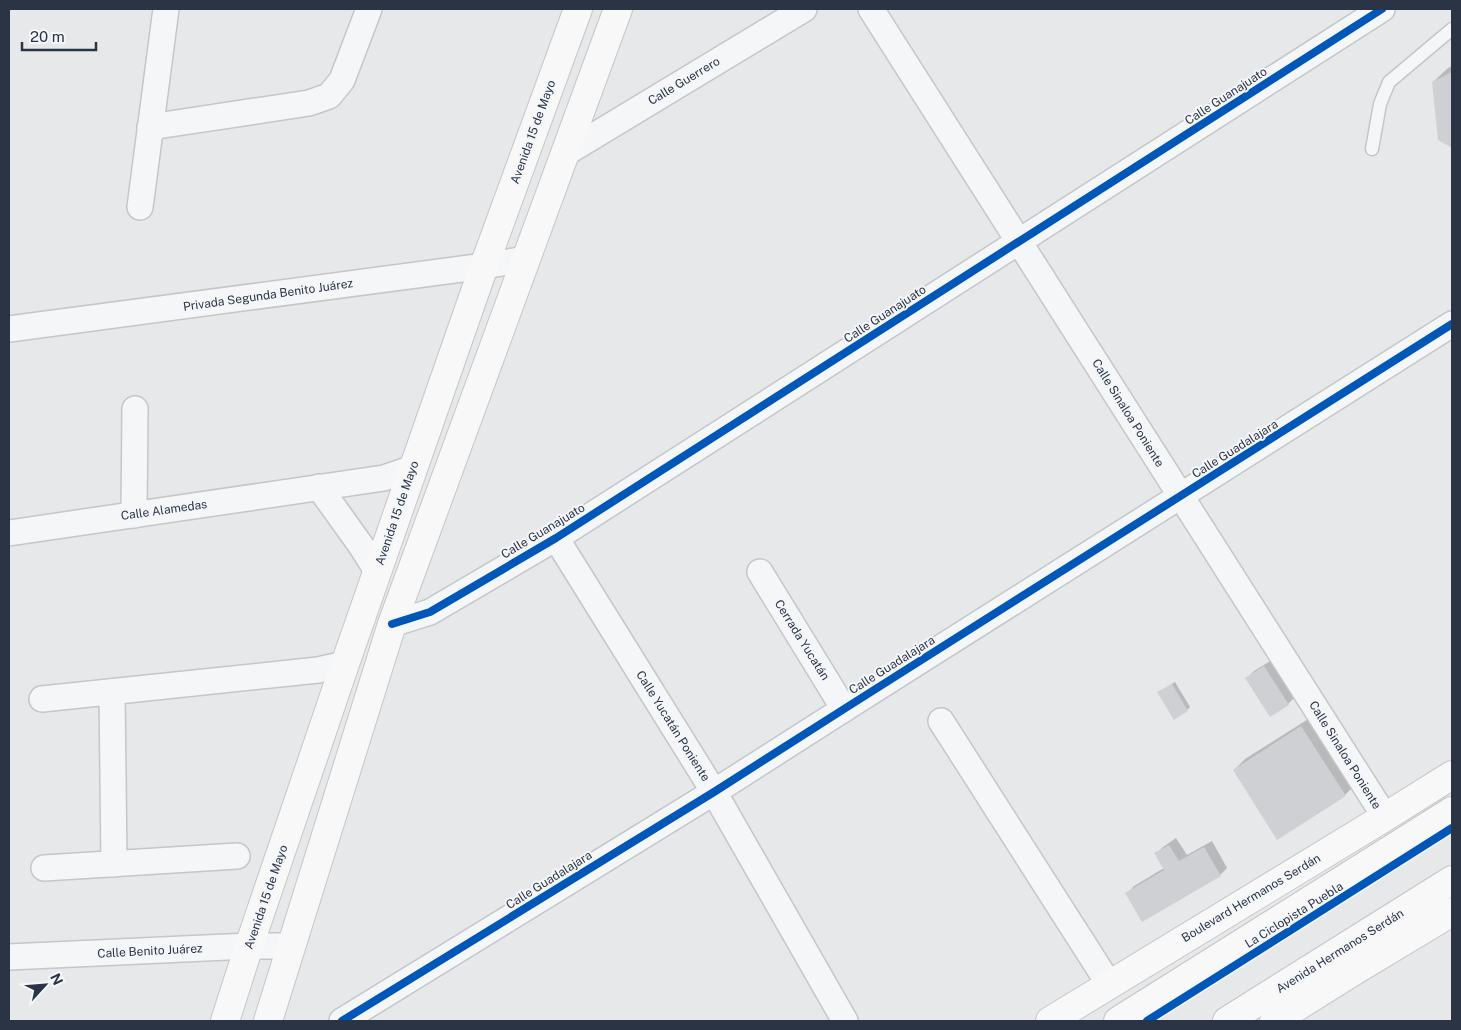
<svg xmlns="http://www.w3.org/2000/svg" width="1461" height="1030" font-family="'Public Sans',sans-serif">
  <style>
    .shadow { fill: #0003 }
    .building { fill: #ced0d3 }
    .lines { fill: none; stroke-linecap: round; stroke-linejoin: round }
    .lane-casing { stroke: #c4c6c8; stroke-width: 15 }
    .street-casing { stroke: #c4c6c8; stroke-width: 28 }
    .secondary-casing { stroke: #c4c6c8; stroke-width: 30 }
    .primary-casing { stroke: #c2c5c8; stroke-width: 30 }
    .lane { stroke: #f5f6f7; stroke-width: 12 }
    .street { stroke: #f5f6f7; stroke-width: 25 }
    .secondary { stroke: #f8f8f8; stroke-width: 28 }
    .primary { stroke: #f8f8f8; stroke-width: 28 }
    .cycleway-casing { stroke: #f4f6f9; stroke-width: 11 }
    .cycleway { stroke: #0057b8; stroke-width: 8 }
    .labels { text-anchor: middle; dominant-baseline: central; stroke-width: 4; stroke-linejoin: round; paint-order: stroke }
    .street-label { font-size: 12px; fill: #2b3445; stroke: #f4f6f9 }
  </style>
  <rect width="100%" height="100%" fill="#e6e8ea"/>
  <g class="shadow">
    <polygon points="1452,66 1452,147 1439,139 1433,82 1448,68"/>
    <polygon points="1272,660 1295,697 1288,704 1247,678 1254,671"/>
    <polygon points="1175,682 1190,707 1187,710 1159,692"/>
    <polygon points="1313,716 1356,784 1345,795 1234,770 1245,759"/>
    <polygon points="1176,838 1187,855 1212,841 1227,868 1220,875 1127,894 1134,886 1164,868 1156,854 1163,847"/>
  </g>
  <g class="building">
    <polygon points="1452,72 1452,148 1438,140 1432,82"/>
    <polygon points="1264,666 1289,705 1270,717 1245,678"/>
    <polygon points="1172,684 1188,711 1174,720 1157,692"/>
    <polygon points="1301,726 1346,796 1277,840 1233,770"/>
    <polygon points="1169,845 1179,861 1204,847 1221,876 1142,922 1125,893 1164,870 1154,853"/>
  </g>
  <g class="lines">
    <g class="lane-casing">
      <polyline id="lane" points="1372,149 1380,104 1389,82 1452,29"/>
    </g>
    <g class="street-casing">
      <g id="street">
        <polyline points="871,9 1385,817"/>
        <polyline points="150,127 309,103 329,96 342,80 369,9"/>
        <polyline points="564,154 804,9"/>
        <polyline points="140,207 166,9"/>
        <polyline points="9,329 484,266 526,259"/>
        <polyline points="319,487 362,547 377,571"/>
        <polyline points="134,515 135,409"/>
        <polyline points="9,533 384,478 413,468"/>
        <polyline points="556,538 714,792 845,1021"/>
        <polyline points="760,572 844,709"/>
        <polyline points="392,624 430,612 556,538 1382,9"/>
        <polyline points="112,692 114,864"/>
        <polyline points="42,699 318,670 345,664"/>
        <polyline points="941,721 1109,984"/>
        <polyline points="44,868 237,856"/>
        <polyline points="9,957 249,946 291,946"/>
        <polyline points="342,1021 714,792 844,709 1452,324"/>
      </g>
    </g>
    <g class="secondary-casing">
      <g id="secondary">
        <polyline points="225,1021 249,946 345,664 484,266 578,9"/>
        <polyline points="268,1021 392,624 618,9"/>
        <polyline points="1050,1021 1385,817 1452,775"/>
        <polyline points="1274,1021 1354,971 1452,912"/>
      </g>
    </g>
    <g class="primary-casing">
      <g id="primary">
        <polyline points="1310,970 1354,971"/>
        <polyline points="1118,1021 1452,811"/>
        <polyline points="1227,1021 1452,880"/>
      </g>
    </g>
    <use href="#lane" class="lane"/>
    <use href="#street" class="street"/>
    <use href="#secondary" class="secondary"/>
    <use href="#primary" class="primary"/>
    <g class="cycleway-casing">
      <g id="cycleway">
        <polyline points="392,624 430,612 556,538 1382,9"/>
        <polyline points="342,1021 714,792 844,709 1452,324"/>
        <polyline points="1147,1021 1452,828"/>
      </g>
    </g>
    <use href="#cycleway" class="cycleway"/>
  </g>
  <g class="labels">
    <g class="street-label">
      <text transform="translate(684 81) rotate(-31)">Calle Guerrero</text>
      <text transform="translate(1226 96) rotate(-33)">Calle Guanajuato</text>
      <text transform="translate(533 132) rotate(-70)">Avenida 15 de Mayo</text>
      <text transform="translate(268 295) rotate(-8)">Privada Segunda Benito Juárez</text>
      <text transform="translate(885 314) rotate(-33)">Calle Guanajuato</text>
      <text transform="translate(1128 413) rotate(58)">Calle Sinaloa Poniente</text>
      <text transform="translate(1235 449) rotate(-32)">Calle Guadalajara</text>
      <text transform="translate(164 510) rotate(-8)">Calle Alamedas</text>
      <text transform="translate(397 513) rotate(-71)">Avenida 15 de Mayo</text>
      <text transform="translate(543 531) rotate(-31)">Calle Guanajuato</text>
      <text transform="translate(802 640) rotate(58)">Cerrada Yucatán</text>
      <text transform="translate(892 665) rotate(-32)">Calle Guadalajara</text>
      <text transform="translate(673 726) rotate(58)">Calle Yucatán Poniente</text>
      <text transform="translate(1345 755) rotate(58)">Calle Sinaloa Poniente</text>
      <text transform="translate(549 880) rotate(-32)">Calle Guadalajara</text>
      <text transform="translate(266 897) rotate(-71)">Avenida 15 de Mayo</text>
      <text transform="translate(1251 898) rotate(-31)">Boulevard Hermanos Serdán</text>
      <text transform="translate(1294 915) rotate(-32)">La Ciclopista Puebla</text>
      <text transform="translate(150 951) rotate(-3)">Calle Benito Juárez</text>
      <text transform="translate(1340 951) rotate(-32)">Avenida Hermanos Serdán</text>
    </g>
  </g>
  <rect width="1461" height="1030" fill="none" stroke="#2b3445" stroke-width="20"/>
  <g transform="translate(45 985) rotate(64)" stroke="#f4f6f9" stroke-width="4" paint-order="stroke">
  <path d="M0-4L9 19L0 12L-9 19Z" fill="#2b3445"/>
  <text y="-8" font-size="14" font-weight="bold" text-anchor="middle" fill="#2b3445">N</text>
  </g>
  <path d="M22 42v8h74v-8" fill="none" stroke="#2b3445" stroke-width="2.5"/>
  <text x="30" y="42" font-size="15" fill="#2b3445" stroke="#f4f6f9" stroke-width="4" paint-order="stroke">20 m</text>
</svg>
